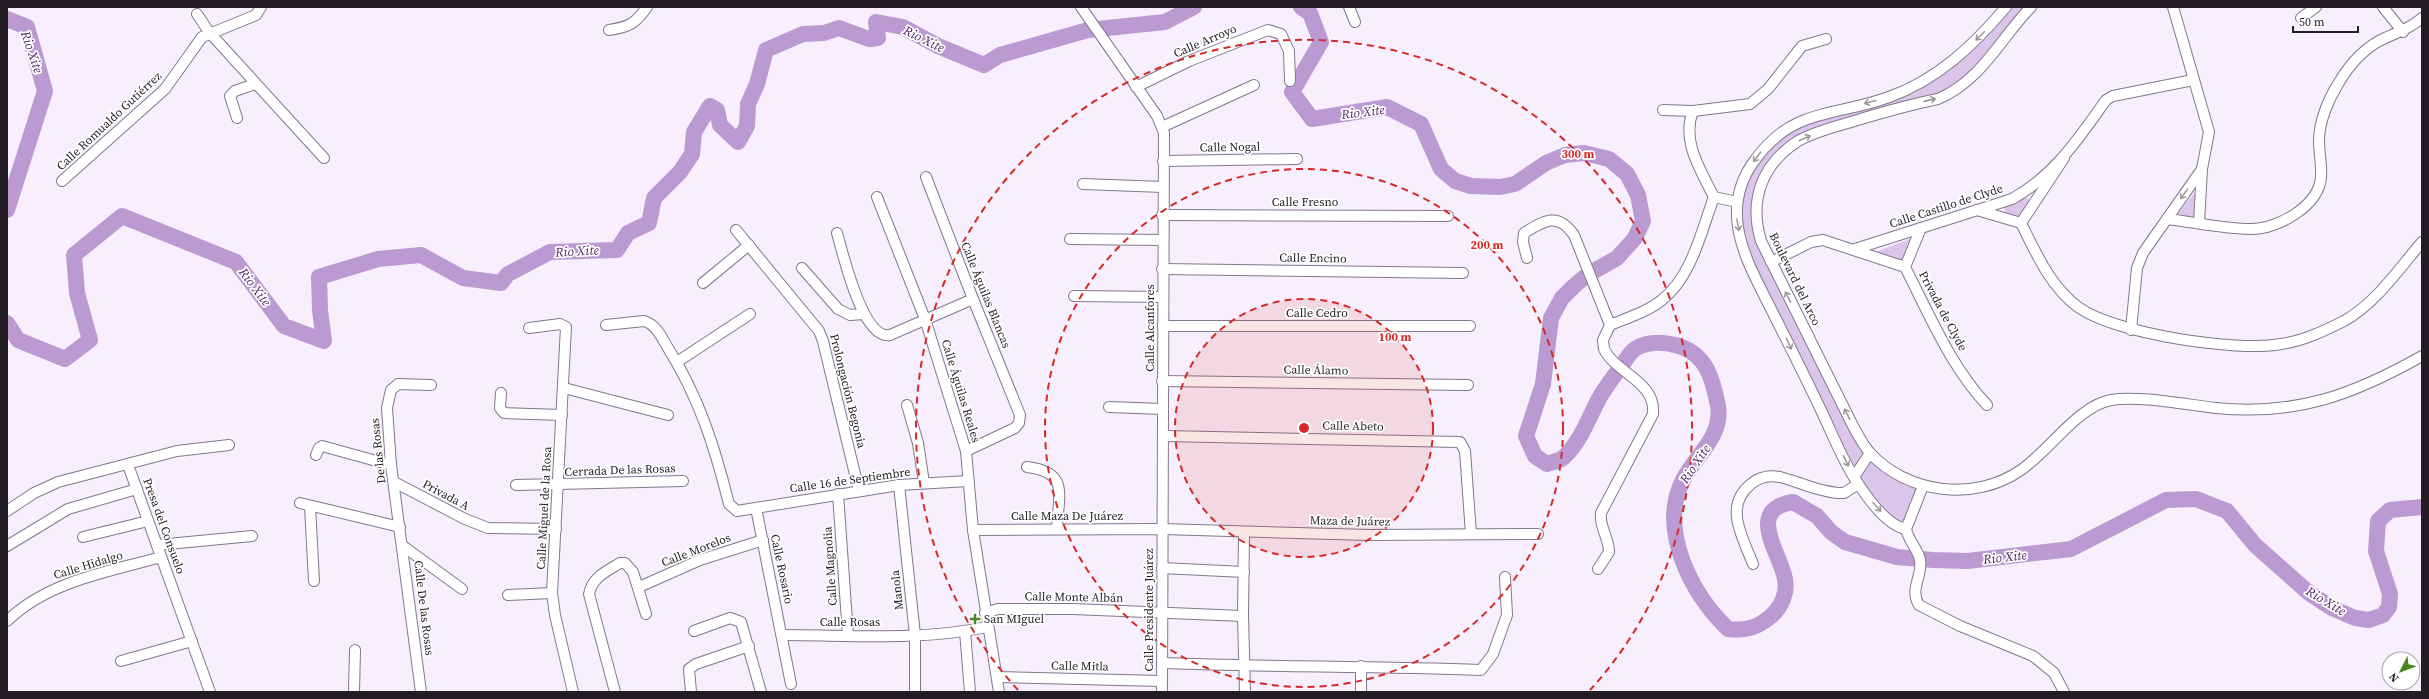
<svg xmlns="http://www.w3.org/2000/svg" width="2429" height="699" font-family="'Source Serif 4',serif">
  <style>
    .green { fill: #dcc5eb }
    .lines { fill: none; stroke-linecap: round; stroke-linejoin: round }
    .river { stroke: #bb9ad1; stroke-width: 16 }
    .minor-casing { stroke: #83778c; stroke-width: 12 }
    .minor { stroke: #fff; stroke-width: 10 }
    .oneway { stroke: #9c999d }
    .ring { fill: none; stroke: #d62828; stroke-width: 2; stroke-dasharray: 7 5 }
    .poi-dot { fill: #4b8623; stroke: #fff; stroke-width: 1.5 }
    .labels { text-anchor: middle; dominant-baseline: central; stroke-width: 3.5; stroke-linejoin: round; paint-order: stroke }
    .street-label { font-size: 12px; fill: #221d25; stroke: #fff }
    .poi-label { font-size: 12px; fill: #221d25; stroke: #fff; text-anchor: start }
    .water-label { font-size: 13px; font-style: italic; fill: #4f2566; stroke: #fff }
    .centre { fill: #d62828; stroke: #fff; stroke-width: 2 }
    .ring-label { font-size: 12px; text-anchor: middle; font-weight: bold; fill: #d62828; stroke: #fff; stroke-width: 3.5; stroke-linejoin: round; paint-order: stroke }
  </style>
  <rect width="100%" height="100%" fill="#f7effd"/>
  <g class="green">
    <polygon points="2006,7 2031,7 1954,92 1798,141 1765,175 1757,227 1870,453 1923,486 1906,529 1898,526 1858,484 1753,271 1740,234 1740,186 1779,133 1888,98 1933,74"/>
    <polygon points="2198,188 2197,218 2178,214"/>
    <polygon points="2023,196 2030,200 2021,219 2005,215 2004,205"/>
    <polygon points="1915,237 1903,262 1875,252"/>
  </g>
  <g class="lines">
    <g class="river">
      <path d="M1301 7 1310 13 1321 42 1292 92 1312 119 1387 107 1421 124 1441 169 1455 181 1471 186 1500 187 1515 184 1546 163 1565 155 1584 153 1609 159 1627 174 1638 195 1643 221 1635 238 1617 258 1587 275 1574 286 1562 298 1551 318 1543 384 1526 436 1535 456 1547 464C1552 462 1560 461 1564 457 1582 440 1589 416 1601 395 1607 385 1615 375 1622 365 1626 360 1630 352 1635 349 1648 341 1665 342 1679 346 1707 355 1713 380 1718 406 1723 436 1696 455 1683 480 1658 529 1691 594 1728 629 1745 631 1757 628 1770 617 1781 608 1788 593 1785 579 1780 552 1745 510 1793 502L1817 516 1831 532 1845 542 1897 557 1933 560 1967 561 2071 549 2166 500 2196 499 2227 511 2255 545 2309 593 2332 608 2355 618 2369 620 2383 615 2389 607 2390 594 2376 551 2378 521 2390 510 2422 507"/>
      <polyline points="7,19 27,27 45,91 7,210"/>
      <polyline points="7,323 18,340 65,359 90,340 77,293 74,255 122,216 236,262 284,326 324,341 320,310 319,277 378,259 421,255 463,278 501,283 508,274 550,252 617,250 628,233 649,223 654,198 680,172 692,154 694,132 710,106 717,110 720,125 738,142 747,126 748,104 757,84 766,50 803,34 824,33 839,28 869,39 878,38 876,22 903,27 938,46 984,65 1000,55 1088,30 1165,22 1194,7"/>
    </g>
    <g class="minor-casing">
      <g id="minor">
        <polyline points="1081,7 1157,116 1164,133 1162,692"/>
        <polyline points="1349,7 1355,22"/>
        <path d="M2031 7C2000 39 1981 81 1938 99 1913 104 1888 111 1864 118 1843 125 1817 130 1798 141 1761 165 1749 201 1761 241L1853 426C1858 435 1863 445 1870 453 1908 494 1975 502 2021 470 2049 451 2078 406 2111 400 2137 395 2188 405 2216 408 2296 416 2353 395 2422 356"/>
        <polyline points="2383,7 2403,32"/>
        <polyline points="197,14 209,32 324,158"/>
        <polyline points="2301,18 2316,7"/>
        <path d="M609 30C629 27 635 24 647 7"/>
        <polyline points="1136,87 1189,61 1268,30 1281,34 1289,51 1290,81"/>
        <polyline points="1663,110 1693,111 1750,104 1768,89 1802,46 1826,39"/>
        <path d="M1693 111C1681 141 1701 171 1714 197L1737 202"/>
        <polyline points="237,118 230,96 235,91 255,84"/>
        <polyline points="1162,127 1254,85"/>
        <path d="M2064 158 2021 223C2036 253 2050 286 2078 307 2115 334 2237 352 2281 344 2303 341 2324 331 2344 321 2376 303 2398 270 2422 242"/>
        <polyline points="1163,161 1297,159"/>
        <polyline points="926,177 973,299 1020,415 1019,423 1015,428 966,451"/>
        <polyline points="62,181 165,89 202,37 256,15 261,7"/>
        <polyline points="1083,184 1163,187"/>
        <polyline points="877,197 925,319 966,451 973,530 999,692"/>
        <polyline points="1977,210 2021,223"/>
        <polyline points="1162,215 1448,216"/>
        <path d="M2167 219C2194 222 2223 229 2251 229 2278 229 2319 206 2321 177 2322 166 2319 153 2319 141 2319 122 2328 100 2338 84 2349 65 2365 47 2385 38 2399 32 2410 28 2422 18"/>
        <polyline points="2199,223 2202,169"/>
        <polyline points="736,230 819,331 823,341 859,491"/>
        <path d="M837 233C843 253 862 340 890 335L973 299"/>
        <polyline points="1070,239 1162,240"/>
        <path d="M1855 249 2012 199C2054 176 2079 138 2106 100L2113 96 2193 80"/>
        <path d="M1527 258 1523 242 1524 233C1545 220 1558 212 1574 235L1610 325 1603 340 1604 349C1616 374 1656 381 1653 414L1601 513C1599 527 1609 538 1609 552L1598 569"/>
        <path d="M1771 262 1811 242 1823 240 1905 267C1929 314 1951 367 1987 405"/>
        <polyline points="1905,267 1921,228"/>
        <polyline points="802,268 838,309 850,315 864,314"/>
        <polyline points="1162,269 1463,273"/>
        <polyline points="703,283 749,245"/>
        <polyline points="1074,296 1163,297"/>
        <path d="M606 325 644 321C656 324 662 338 668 348 699 397 715 448 729 504L737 511 899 485 968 481"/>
        <path d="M1610 325C1627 318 1647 312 1662 300 1692 276 1701 232 1714 197"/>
        <polyline points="1163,326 1470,326"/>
        <polyline points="529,328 560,324 566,327 552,593 555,615 573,692"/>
        <polyline points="2131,330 2137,268 2143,253 2202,169 2209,132 2173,7"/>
        <polyline points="677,362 750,314"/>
        <polyline points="1162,381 1468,385"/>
        <polyline points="564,388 668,415"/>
        <polyline points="501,393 500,408 504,413 562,415"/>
        <polyline points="907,405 918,443 924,483"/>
        <polyline points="1109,407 1163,409"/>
        <polyline points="1164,436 1460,442 1465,451 1471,534"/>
        <polyline points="316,455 319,448 322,446 391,465"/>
        <polyline points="128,465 210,692"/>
        <path d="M1027 467C1070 472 1058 495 1057 529"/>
        <polyline points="1854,477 1870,453"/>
        <polyline points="394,482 465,519 488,528 556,529"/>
        <polyline points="516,485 683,481"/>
        <polyline points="899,485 915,635 915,692"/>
        <polyline points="838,494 848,635"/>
        <polyline points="300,503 400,527"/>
        <polyline points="310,506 314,581"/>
        <polyline points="756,508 791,684"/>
        <polyline points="7,511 34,493 58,482 177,451 229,445"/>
        <path d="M1906 529C1888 526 1869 500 1859 485 1842 461 1831 430 1818 404 1803 372 1787 341 1771 309 1757 281 1739 250 1737 218 1736 196 1742 177 1755 160 1793 107 1835 117 1889 97 1937 80 1974 45 2006 7"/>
        <path d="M1906 529C1909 542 1918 549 1920 560 1923 576 1909 589 1919 605L1960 626 2033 656 2054 673 2064 692"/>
        <polyline points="1906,529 1923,486"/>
        <polyline points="973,530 1162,529 1369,535 1538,534"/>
        <polyline points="1244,532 1243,616 1245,692"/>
        <polyline points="83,537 148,521"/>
        <polyline points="157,545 252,536"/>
        <polyline points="7,546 68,509 137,489"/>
        <polyline points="403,546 462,589"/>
        <path d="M1753 564C1743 538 1723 506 1751 484 1759 477 1770 475 1780 477 1800 482 1819 492 1839 493H1844L1858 484"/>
        <polyline points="1162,568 1244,572"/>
        <polyline points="639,587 700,560 763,540"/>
        <polyline points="508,595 552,593"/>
        <polyline points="985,613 998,609 1073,609 1243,616"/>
        <path d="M7 621C48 581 108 572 161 557"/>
        <polyline points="694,631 730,618 741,622 761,692"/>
        <polyline points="965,631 970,692"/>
        <path d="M782 635C850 635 920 641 987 627"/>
        <polyline points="121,661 192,641"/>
        <path d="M1162 663C1269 667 1375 666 1481 670L1493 654 1507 615 1505 577"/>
        <polyline points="997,677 1162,681"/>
        <polyline points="354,692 355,650"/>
        <polyline points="421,692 391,465 387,408 391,390 398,384 431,385"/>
        <path d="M615 692 589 594C592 577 607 571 620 563H625L633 572 646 614"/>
        <polyline points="691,692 689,669 696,664 749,646"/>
        <polyline points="1361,692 1361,666"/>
      </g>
    </g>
    <use href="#minor" class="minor"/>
  </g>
  <defs><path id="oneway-shaft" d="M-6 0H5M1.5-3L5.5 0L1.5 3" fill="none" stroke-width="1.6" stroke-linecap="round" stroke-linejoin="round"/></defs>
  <g class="oneway">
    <use href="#oneway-shaft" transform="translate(1980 36) rotate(135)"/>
    <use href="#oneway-shaft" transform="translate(1930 100) rotate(-13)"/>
    <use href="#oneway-shaft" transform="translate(1870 102) rotate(165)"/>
    <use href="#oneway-shaft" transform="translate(1805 138) rotate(-24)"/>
    <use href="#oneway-shaft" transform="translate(1757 157) rotate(127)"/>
    <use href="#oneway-shaft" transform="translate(2184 194) rotate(126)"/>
    <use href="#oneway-shaft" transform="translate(1738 225) rotate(79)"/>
    <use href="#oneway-shaft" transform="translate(1788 297) rotate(-117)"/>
    <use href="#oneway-shaft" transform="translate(1789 344) rotate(64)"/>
    <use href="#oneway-shaft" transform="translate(1847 414) rotate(-117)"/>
    <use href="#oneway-shaft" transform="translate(1846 461) rotate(64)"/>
    <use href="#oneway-shaft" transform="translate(1877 507) rotate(48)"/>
  </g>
  <circle cx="1304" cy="428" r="129" fill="#d62828" fill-opacity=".12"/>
  <g class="ring">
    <circle cx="1304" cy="428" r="129"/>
    <circle cx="1304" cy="428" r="259"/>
    <path d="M1018 690A388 388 0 1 1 1590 690"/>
  </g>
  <path class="poi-dot" d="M973 613h4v4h4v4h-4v4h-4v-4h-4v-4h4z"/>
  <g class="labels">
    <g class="street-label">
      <text transform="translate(1205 41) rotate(-23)">Calle Arroyo</text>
      <text transform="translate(109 121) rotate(-43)">Calle Romualdo Gutiérrez</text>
      <text transform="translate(1230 147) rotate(-1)">Calle Nogal</text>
      <text x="1305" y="202">Calle Fresno</text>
      <text transform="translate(1946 206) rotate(-18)">Calle Castillo de Clyde</text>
      <text transform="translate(1313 258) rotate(1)">Calle Encino</text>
      <text transform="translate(1795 279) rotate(64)">Boulevard del Arco</text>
      <text transform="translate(986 295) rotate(68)">Calle Águilas Blancas</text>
      <text transform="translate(1943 311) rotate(62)">Privada de Clyde</text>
      <text x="1317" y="313">Calle Cedro</text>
      <text transform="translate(1150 328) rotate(-90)">Calle Alcanfores</text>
      <text transform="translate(1316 370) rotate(1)">Calle Álamo</text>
      <text transform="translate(848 391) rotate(76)">Prolongación Begonia</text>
      <text transform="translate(961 391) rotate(73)">Calle Águilas Reales</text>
      <text transform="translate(1353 426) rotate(1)">Calle Abeto</text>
      <text transform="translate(378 451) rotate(-96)">De las Rosas</text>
      <text transform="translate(620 470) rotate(-2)">Cerrada De las Rosas</text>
      <text transform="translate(850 480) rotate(-8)">Calle 16 de Septiembre</text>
      <text transform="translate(446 495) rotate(28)">Privada A</text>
      <text transform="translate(544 508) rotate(-87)">Calle Miguel de la Rosa</text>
      <text x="1067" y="516">Calle Maza De Juárez</text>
      <text transform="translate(1350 521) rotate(1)">Maza de Juárez</text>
      <text transform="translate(164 526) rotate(70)">Presa del Consuelo</text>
      <text transform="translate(696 550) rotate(-21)">Calle Morelos</text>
      <text transform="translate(88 565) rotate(-17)">Calle Hidalgo</text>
      <text transform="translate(830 566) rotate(-94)">Calle Magnolia</text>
      <text transform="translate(782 569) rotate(78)">Calle Rosario</text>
      <text transform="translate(897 590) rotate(-96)">Manola</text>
      <text transform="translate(1074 597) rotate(1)">Calle Monte Albán</text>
      <text transform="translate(424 608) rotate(83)">Calle De las Rosas</text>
      <text transform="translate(1149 610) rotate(-90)">Calle Presidente Juárez</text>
      <text x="850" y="622">Calle Rosas</text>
      <text transform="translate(1080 666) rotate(1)">Calle Mitla</text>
    </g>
    <g class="poi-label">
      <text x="984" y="619">San MIguel</text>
    </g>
    <g class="water-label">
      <text transform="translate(924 39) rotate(26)">Rio Xite</text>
      <text transform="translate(32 52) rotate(71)">Rio Xite</text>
      <text transform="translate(1363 112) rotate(-7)">Rio Xite</text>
      <text transform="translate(577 251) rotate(-3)">Rio Xite</text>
      <text transform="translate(255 287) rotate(53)">Rio Xite</text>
      <text transform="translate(1695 464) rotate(-56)">Rio Xite</text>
      <text transform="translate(2005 557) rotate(-6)">Rio Xite</text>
      <text transform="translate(2326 601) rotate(31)">Rio Xite</text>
    </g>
  </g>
  <circle cx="1304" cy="428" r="6" class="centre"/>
  <g class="ring-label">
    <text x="1578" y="158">300 m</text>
    <text x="1487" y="249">200 m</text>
    <text x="1395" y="341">100 m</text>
  </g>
  <rect width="2429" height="699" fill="none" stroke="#221d25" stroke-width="16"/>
  <g transform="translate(2401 671) rotate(228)"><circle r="19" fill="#ffffff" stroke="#a7a5a8"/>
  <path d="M0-3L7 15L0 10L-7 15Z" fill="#4b8623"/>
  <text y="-6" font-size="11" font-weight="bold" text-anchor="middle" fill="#221d25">N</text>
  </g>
  <path d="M2293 26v6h65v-6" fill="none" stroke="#221d25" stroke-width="2"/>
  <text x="2299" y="26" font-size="12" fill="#221d25" stroke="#ffffff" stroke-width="3" paint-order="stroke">50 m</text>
</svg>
